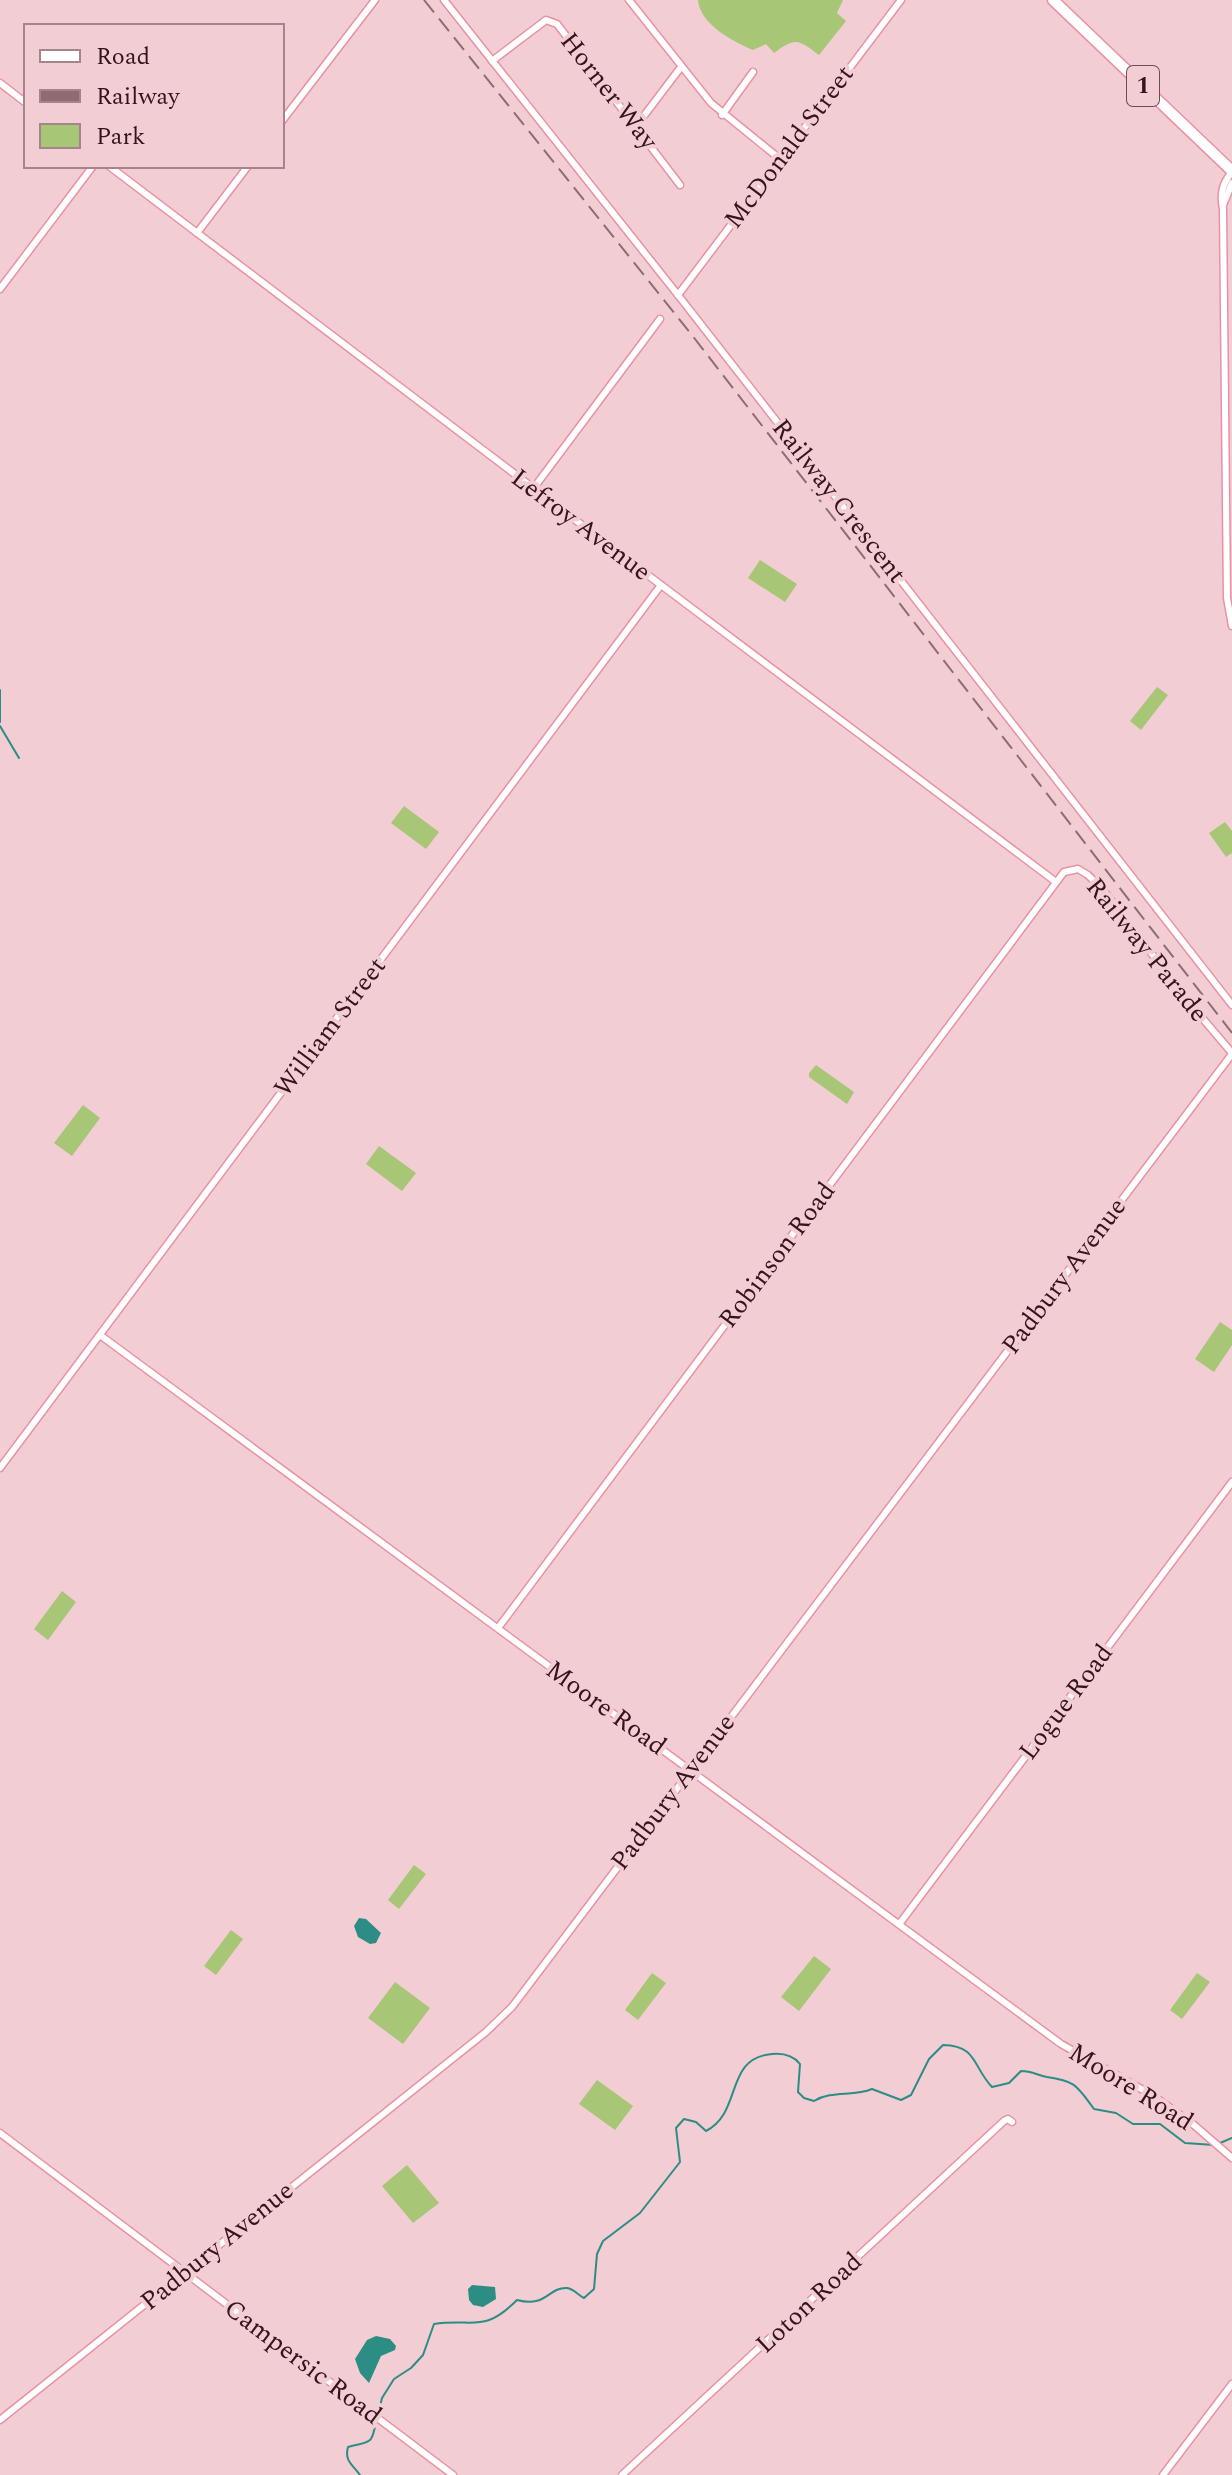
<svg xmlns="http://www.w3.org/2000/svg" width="1232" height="2475" font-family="Spectral,serif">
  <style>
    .green { fill: #a7c676 }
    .water { fill: #2c8d84 }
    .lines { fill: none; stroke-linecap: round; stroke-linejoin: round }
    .stream { stroke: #2c8d84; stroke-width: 2 }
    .street-casing { stroke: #ea91a4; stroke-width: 9 }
    .highway-casing { stroke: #ea91a4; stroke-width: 13 }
    .street { stroke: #fff; stroke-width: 6 }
    .highway { stroke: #fff; stroke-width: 10 }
    .rail { stroke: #8f6b73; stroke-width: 2; stroke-dasharray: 16 8; stroke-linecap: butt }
    .labels { text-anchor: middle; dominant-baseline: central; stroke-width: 8; stroke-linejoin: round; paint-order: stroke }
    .shield { fill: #f3cdd4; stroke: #6f4c54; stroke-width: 2 }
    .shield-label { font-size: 24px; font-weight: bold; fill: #36141d }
    .street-label { font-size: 26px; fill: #36141d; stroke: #f3cdd4 }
  </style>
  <rect width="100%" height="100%" fill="#f3cdd4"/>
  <g class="green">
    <path d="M698 0H843L837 13 846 21 819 55C799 40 796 36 774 53L766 44 753 50C732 41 700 24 698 0Z"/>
    <polygon points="760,560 797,584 785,602 748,578"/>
    <polygon points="1157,687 1168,695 1141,730 1130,721"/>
    <polygon points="404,806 439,832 426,849 391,823"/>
    <polygon points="1225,822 1232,831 1232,853 1226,857 1209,833"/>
    <polygon points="816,1065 854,1092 847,1104 809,1077 809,1073"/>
    <polygon points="83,1105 100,1118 72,1156 54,1143"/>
    <polygon points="379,1146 416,1173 402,1191 366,1164"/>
    <polygon points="1220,1322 1232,1330 1232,1345 1214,1372 1195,1359"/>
    <polygon points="62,1591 76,1602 48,1640 34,1629"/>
    <polygon points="414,1865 426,1874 399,1909 388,1900"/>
    <polygon points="231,1930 243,1939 216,1975 204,1966"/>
    <polygon points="814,1956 831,1969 799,2011 781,1997"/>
    <polygon points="652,1973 666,1983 638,2020 625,2010"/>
    <polygon points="1197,1973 1210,1982 1182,2019 1170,2010"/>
    <polygon points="395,1982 430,2008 403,2044 368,2018"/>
    <polygon points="597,2080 633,2106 615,2130 579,2104"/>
    <polygon points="407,2165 439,2203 413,2223 382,2186"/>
  </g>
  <g class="water">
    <polygon points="359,1918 366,1919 381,1933 376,1943 370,1944 358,1937 354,1926"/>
    <polygon points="472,2285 495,2287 496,2299 483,2307 473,2305 469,2300 468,2289"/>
    <polygon points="376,2336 390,2339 396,2346 395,2350 381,2356 369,2383 360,2373 355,2359 367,2340"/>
  </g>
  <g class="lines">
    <g class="stream">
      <polyline points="0,690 0,722"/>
      <polyline points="0,726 19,758"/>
      <polyline points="1220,2143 1232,2138"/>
      <path d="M378 2415 382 2398 394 2379 411 2368 423 2355 434 2324C474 2318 483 2334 517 2300 547 2308 548 2287 567 2288 574 2289 578 2295 584 2298L594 2289 597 2254 603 2241 640 2213 680 2162 676 2128 684 2119 696 2122 706 2131C743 2112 724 2058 772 2054 784 2053 793 2055 800 2064L798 2092 804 2098 814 2101C832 2090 853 2097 872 2089L901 2100 911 2095 929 2059 943 2045C978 2046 972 2066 992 2087L1009 2083 1021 2071C1032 2071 1037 2075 1047 2077 1076 2081 1077 2086 1094 2109L1116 2113 1133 2124H1160L1185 2143 1214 2145"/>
      <path d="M360 2475C353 2465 344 2461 348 2447 370 2441 372 2446 376 2421"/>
    </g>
    <g class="street-casing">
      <g id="street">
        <polyline points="444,0 678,295 1232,1005"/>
        <polyline points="629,0 711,103 780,159"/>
        <polyline points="492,61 546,20 557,24 680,185"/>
        <polyline points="0,83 26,103"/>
        <polyline points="722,115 753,72"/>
        <polyline points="282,121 375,0"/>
        <polyline points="637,125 681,67"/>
        <polyline points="109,166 661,585 1056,882"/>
        <path d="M1232 172C1222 184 1220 194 1223 209L1227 598 1232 626"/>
        <polyline points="1223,205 1232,183"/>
        <polyline points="197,233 248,166"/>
        <polyline points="0,289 93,166"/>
        <polyline points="678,295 901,0"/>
        <polyline points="533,489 660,319"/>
        <polyline points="100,1335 1061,2044 1152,2095 1194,2125 1232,2158"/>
        <polyline points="0,1468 661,585"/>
        <polyline points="498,1628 1064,872 1078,869 1088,875 1104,891 1187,1000 1232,1053"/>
        <polyline points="900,1923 1232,1482"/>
        <polyline points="0,2133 453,2475"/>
        <polyline points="0,2420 486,2032 512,2007 1232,1054"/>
        <polyline points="622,2475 1004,2121 1008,2119 1012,2122"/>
        <polyline points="1163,2475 1232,2384"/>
      </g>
    </g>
    <g class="highway-casing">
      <polyline id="highway" points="1053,0 1232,171"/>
    </g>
    <use href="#street" class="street"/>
    <use href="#highway" class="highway"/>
    <polyline class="rail" points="424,0 695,339 1232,1033"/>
  </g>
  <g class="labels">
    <rect class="shield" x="1127" y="66" width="32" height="40" rx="6"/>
    <g class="shield-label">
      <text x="1143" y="86">1</text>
    </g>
    <g class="street-label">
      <text transform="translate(609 91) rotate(52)">Horner Way</text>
      <text transform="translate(789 147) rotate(-53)">McDonald Street</text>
      <text transform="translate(839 501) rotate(52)">Railway Crescent</text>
      <text transform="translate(581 525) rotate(37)">Lefroy Avenue</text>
      <text transform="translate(1147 950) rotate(51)">Railway Parade</text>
      <text transform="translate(330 1027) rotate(-53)">William Street</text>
      <text transform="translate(777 1255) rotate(-53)">Robinson Road</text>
      <text transform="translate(1064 1276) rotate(-53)">Padbury Avenue</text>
      <text transform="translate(1066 1702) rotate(-53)">Logue Road</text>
      <text transform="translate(606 1708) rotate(36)">Moore Road</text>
      <text transform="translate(673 1792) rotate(-53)">Padbury Avenue</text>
      <text transform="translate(1131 2087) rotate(32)">Moore Road</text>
      <text transform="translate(217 2246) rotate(-39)">Padbury Avenue</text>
      <text transform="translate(809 2303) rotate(-43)">Loton Road</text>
      <text transform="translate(303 2362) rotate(37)">Campersic Road</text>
    </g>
  </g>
  <rect x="24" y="24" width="260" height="144" fill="#f3cdd4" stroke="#a7838b" stroke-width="2"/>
  <rect x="40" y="50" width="40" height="12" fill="#ffffff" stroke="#a7838b" stroke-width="2"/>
  <text x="96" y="64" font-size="24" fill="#36141d">Road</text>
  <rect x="40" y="90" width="40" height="12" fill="#8f6b73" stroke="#a7838b" stroke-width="2"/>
  <text x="96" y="104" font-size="24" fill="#36141d">Railway</text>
  <rect x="40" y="124" width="40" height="24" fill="#a7c676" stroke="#a7838b" stroke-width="2"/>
  <text x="96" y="144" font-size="24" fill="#36141d">Park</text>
</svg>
